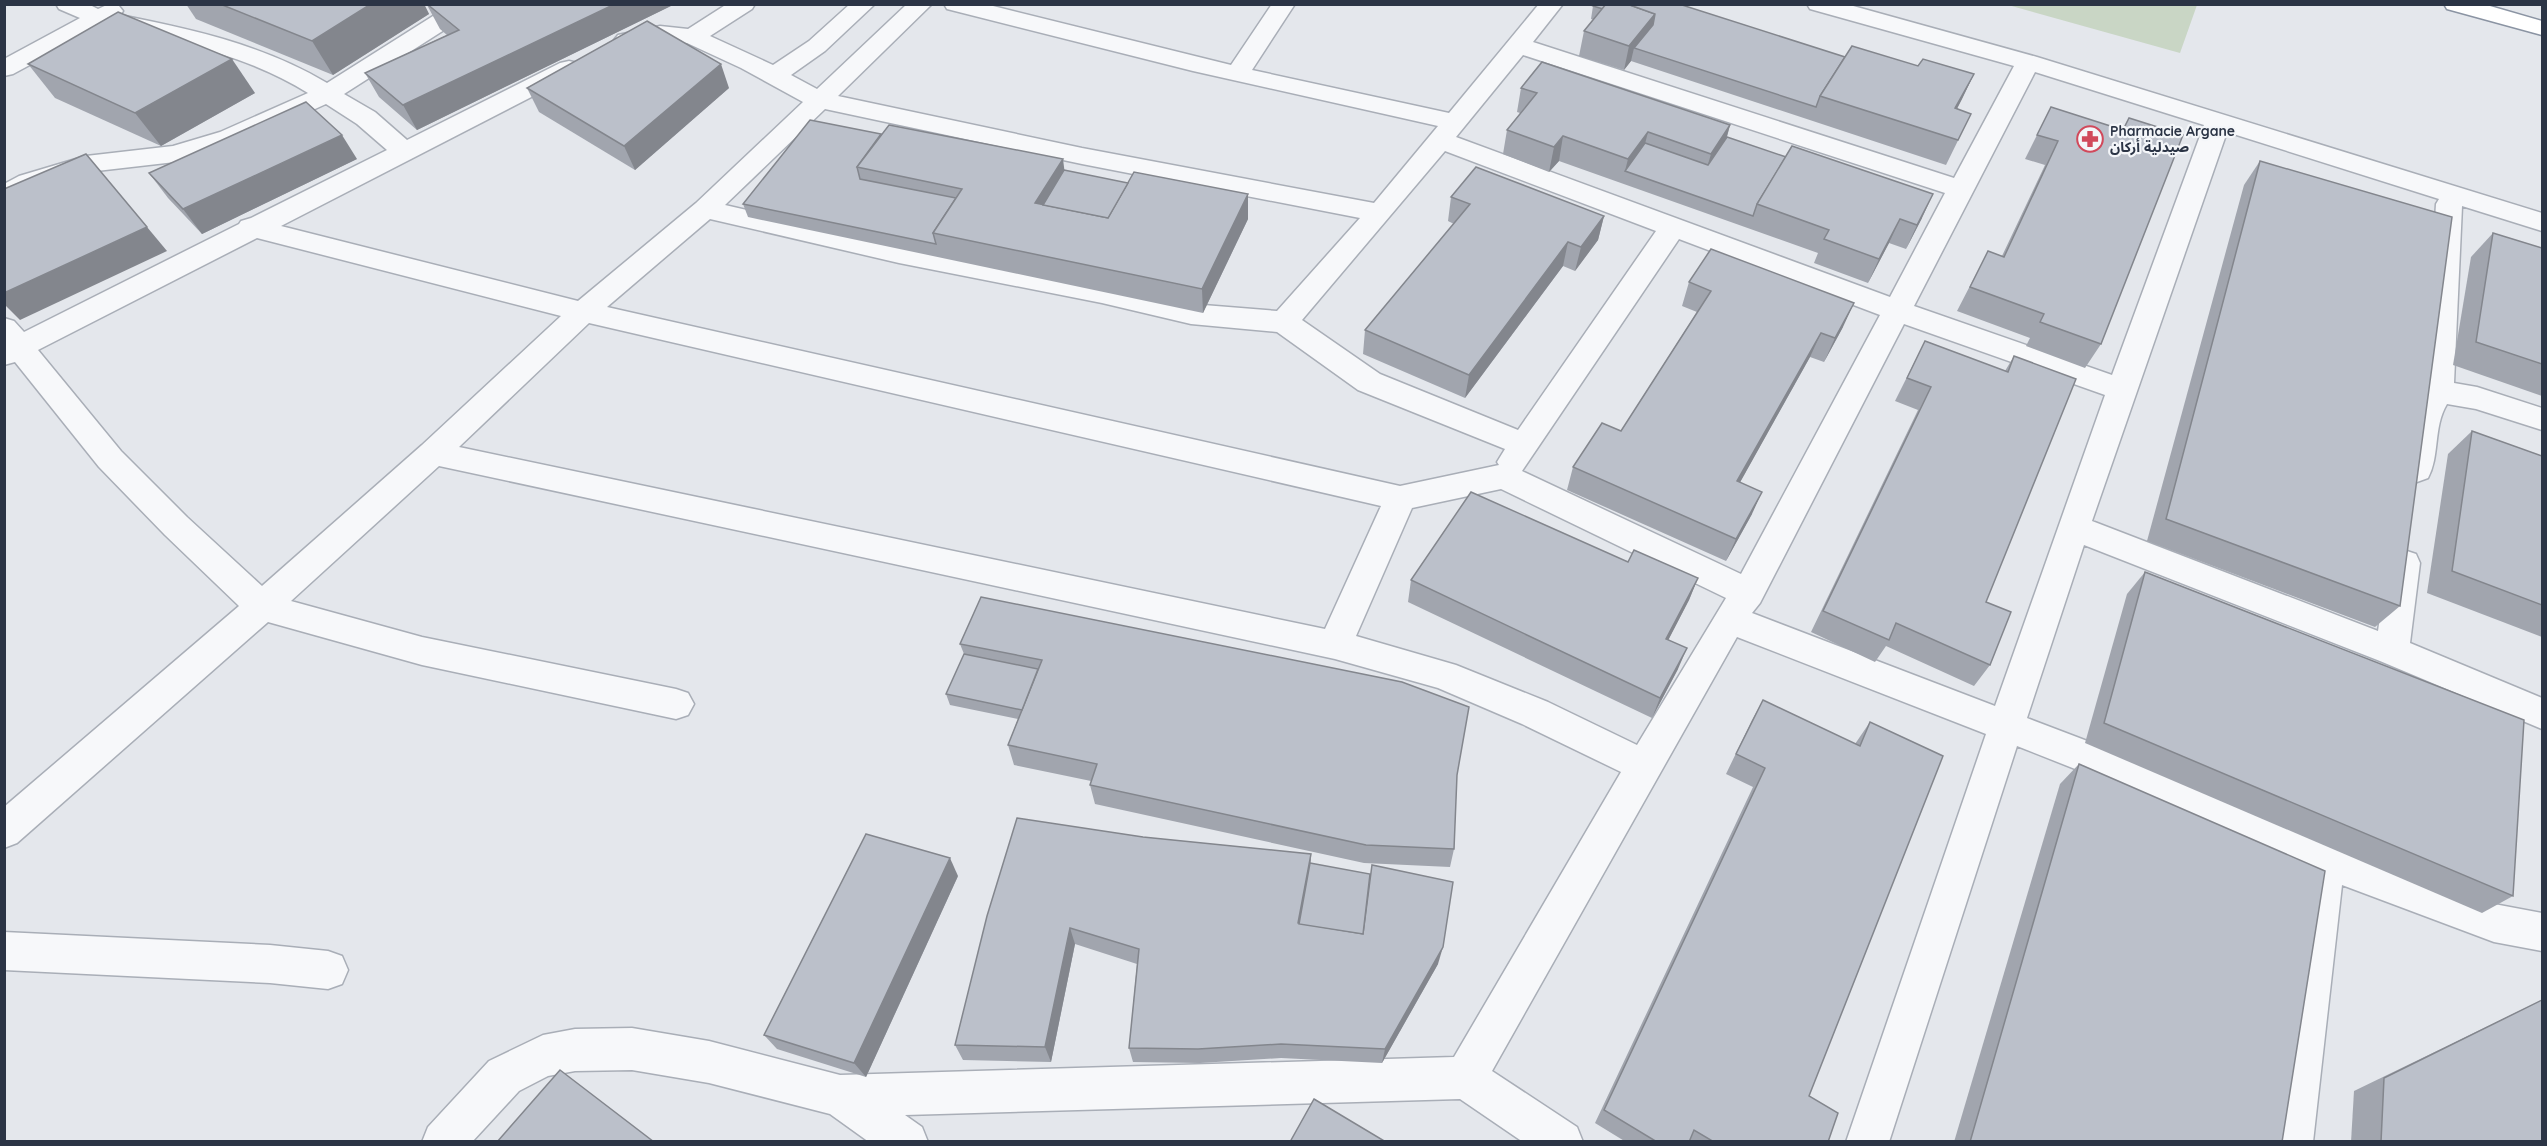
<svg xmlns="http://www.w3.org/2000/svg" width="2547" height="1146" font-family="Quicksand,'Noto Sans Arabic',sans-serif">
  <style>
    .green { fill: #c9d6c5 }
    .lines { fill: none; stroke-linecap: round; stroke-linejoin: round }
    .minor-casing { stroke: #a9aeb7; stroke-width: 3 }
    .highway-casing { stroke: #8b94a3; stroke-width: 3 }
    .minor { fill: #f7f8fa; fill-rule: evenodd }
    .highway { fill: #fff; fill-rule: evenodd }
    .wall { fill: #a1a5ae }
    .shaded-wall { fill: #83868d }
    .building { fill: #bbc0ca; stroke: #83868d; stroke-width: 1.5 }
    .labels { text-anchor: middle; dominant-baseline: central; stroke-width: 4.5; stroke-linejoin: round; paint-order: stroke }
    .far-poi-label { font-size: 14px; font-weight: bold; fill: #2b3445; stroke: #f4f6f9; text-anchor: start }
  </style>
  <rect width="100%" height="100%" fill="#e4e7ec"/>
  <polygon class="green" points="2008,5 2197,4 2197,5 2180,53"/>
  <g class="lines">
    <g class="minor-casing">
      <g id="minor">
        <path d="M56 4H88L98 9 109 4 119 6 123 11 120 15C191 29 264 45 327 83L452 4H480L477 9 344 94 375 112 407 140 560 63 569 61 578 63 581 68 578 73 281 226 578 301 696 203 803 102 741 68 687 43 660 40 626 47 618 45 614 40 618 35 660 26 688 29 727 4H755L752 9 710 36 773 65 809 41 850 4H875L825 51 791 75 817 89 907 4H932L838 96 1082 148 1374 203 1438 126 1193 71 947 9 944 4H985L1231 65 1272 4H1295L1252 70 1449 113 1539 4H1563L1533 42 1954 178 2014 66 1810 9 1807 4H1846L2037 57 2542 213V231L2462 206 2454 383 2477 387 2542 408V430L2476 409 2447 404C2433 427 2440 456 2428 478L2417 482 2406 478 2401 470 2411 413 2424 391 2436 204 2439 199 2227 132 2092 521 2378 631 2388 563 2392 554 2404 550 2416 554 2420 563 2410 643 2542 698V729L2380 661 2084 545 2027 718 2182 777 2337 848 2494 904 2542 913V951L2494 942 2342 885 2313 1142H2271L2306 870 2156 801 2017 746 1889 1142H1846L1986 734 1737 637 1492 1071 1577 1127 1583 1142H1523L1460 1099 905 1115 922 1127 928 1142H869L830 1114 709 1083 632 1070 575 1071 548 1076 519 1091 472 1142H422L428 1127 489 1061 543 1035 575 1029 632 1028 709 1041 840 1075 1454 1057 1621 772 1522 724 1438 688 1335 659 439 466 291 601 422 637 676 689 688 693 694 704 688 715 676 719 422 665 268 622 17 843 4 848V807L239 606 165 535 99 467 15 362 4 365V318L14 321 24 332 239 224 241 221 251 218 387 150 357 124 326 104 238 144 175 162 88 172 37 188 4 203V184L19 176 86 156 173 146 220 132 308 93C246 54 173 40 102 26L13 74 4 76V59L80 18 59 9ZM1523 55 1945 193 1890 297 1456 137ZM2035 72 2204 125 2112 375 1914 306ZM825 109 1082 164 1360 218 1277 311 1191 304 1102 283 899 245 725 205ZM1445 151 1656 231 1518 430 1380 374 1302 320ZM710 219 899 263 1102 303 1191 324 1277 332 1358 390 1505 449 1497 462 1499 465 1400 486 607 307ZM257 238 561 316 422 445 262 586 187 517 121 451 38 350ZM1679 239 1880 315 1741 574 1522 471ZM589 323 1381 506 1325 629 459 447ZM1904 324 2105 395 1995 706 1752 613 1760 603ZM1501 489 1726 598 1637 745 1548 702 1456 665 1356 636 1412 508Z"/>
        <polygon points="4,932 270,945 328,951 342,956 348,970 342,984 328,989 270,983 4,970"/>
      </g>
    </g>
    <g class="highway-casing">
      <polygon id="highway" points="2444,4 2483,4 2542,21 2542,35 2447,9"/>
    </g>
    <use href="#minor" class="minor"/>
    <use href="#highway" class="highway"/>
  </g>
  <g class="wall">
    <polygon points="186,4 424,4 429,14 333,75 196,19"/>
    <polygon points="675,4 417,130 379,97 365,73 447,35 440,29 427,5"/>
    <polygon points="1593,6 1845,57 1974,74 1957,109 1971,114 1946,165 1631,61 1624,70 1579,56 1584,31 1594,20 1591,19"/>
    <polygon points="28,64 255,93 161,146 55,98"/>
    <polygon points="527,88 729,88 635,170 539,112"/>
    <polygon points="1521,88 1730,125 1727,137 1922,218 1906,249 1889,243 1868,283 1814,263 1818,253 1559,161 1549,172 1503,154 1507,130 1520,113 1517,112"/>
    <polygon points="2051,107 2122,130 2129,118 2101,344 2085,368 2026,346 2030,338 1957,311 1988,251 2002,256 2045,165 2025,159"/>
    <polygon points="810,120 1064,170 1248,219 1203,313 748,217 743,204"/>
    <polygon points="357,159 202,234 168,198 149,173"/>
    <polygon points="2260,161 2400,606 2375,627 2147,541 2244,185"/>
    <polygon points="1451,197 1604,216 1598,240 1575,271 1563,266 1465,398 1363,354 1365,330 1454,224 1448,221"/>
    <polygon points="2493,233 2542,248 2542,396 2453,365 2471,257"/>
    <polygon points="1689,282 1843,327 1824,362 1810,357 1740,482 1752,514 1726,561 1567,490 1573,467 1621,431 1697,312 1682,306"/>
    <polygon points="1925,341 2005,371 2014,356 1986,602 1990,665 1974,686 1886,646 1875,662 1811,632 1918,410 1895,401"/>
    <polygon points="2472,431 2542,456 2542,637 2427,593 2448,454"/>
    <polygon points="1628,562 1698,578 1689,600 1668,640 1678,669 1652,718 1408,602 1411,580"/>
    <polygon points="2145,572 2513,896 2482,913 2085,743 2127,594"/>
    <polygon points="981,597 1457,775 1454,849 1450,867 1364,863 1095,804 1090,785 1091,781 1014,765 1008,745 1018,719 950,705 946,694 964,654 960,644"/>
    <polygon points="1763,700 1855,744 1870,722 1809,1096 1828,1142 1626,1142 1595,1123 1753,787 1726,774 1752,720"/>
    <polygon points="2079,764 2282,1142 1954,1142 2060,784"/>
    <polygon points="1143,837 1311,854 1310,863 1438,964 1382,1063 1281,1058 1200,1063 1133,1062 1129,1048 1137,964 1075,944 1051,1062 963,1060 955,1045"/>
    <polygon points="958,876 866,1077 777,1049 764,1035"/>
    <polygon points="2542,1000 2542,1142 2351,1142 2354,1091"/>
  </g>
  <g class="shaded-wall">
    <polygon points="371,4 424,4 429,14 333,75 312,41"/>
    <polygon points="615,4 675,4 417,130 403,105"/>
    <polygon points="1655,14 1650,38 1634,48 1631,61 1624,70 1629,46"/>
    <polygon points="232,59 255,93 161,146 135,113"/>
    <polygon points="721,64 729,88 635,170 624,146"/>
    <polygon points="1974,74 1962,99 1944,133 1955,108"/>
    <polygon points="1730,125 1723,150 1704,178 1711,154"/>
    <polygon points="1648,132 1642,156 1625,171 1628,159"/>
    <polygon points="342,135 357,159 202,234 183,209"/>
    <polygon points="1563,136 1559,161 1549,172 1554,147"/>
    <polygon points="1063,159 1066,183 1037,215 1035,203"/>
    <polygon points="1248,194 1248,219 1203,313 1202,289"/>
    <polygon points="1933,194 1922,218 1906,249 1917,225"/>
    <polygon points="1604,216 1598,240 1575,271 1581,247"/>
    <polygon points="1900,219 1889,243 1868,283 1879,259"/>
    <polygon points="147,227 167,251 20,320 4,304 4,293"/>
    <polygon points="1568,242 1563,266 1465,398 1469,375"/>
    <polygon points="1854,303 1843,327 1824,362 1835,338"/>
    <polygon points="1821,333 1810,357 1728,504 1737,481"/>
    <polygon points="1762,492 1752,514 1726,561 1736,539"/>
    <polygon points="1698,578 1689,600 1658,660 1666,639"/>
    <polygon points="1687,648 1678,669 1652,718 1660,698"/>
    <polygon points="1311,854 1310,872 1299,932 1298,923"/>
    <polygon points="950,858 958,876 866,1077 854,1063"/>
    <polygon points="1070,928 1075,944 1051,1062 1045,1047"/>
    <polygon points="1443,947 1438,964 1382,1063 1385,1049"/>
  </g>
  <g class="building">
    <polygon points="220,4 371,4 312,41"/>
    <polygon points="427,4 615,4 403,105 365,73 459,30"/>
    <polygon points="1595,4 1606,4 1603,9 1593,6"/>
    <polygon points="1606,4 1627,4 1655,14 1629,46 1584,31"/>
    <polygon points="1627,4 1679,4 1845,57 1820,96 1816,107 1634,48 1653,25 1655,14"/>
    <polygon points="118,12 232,59 135,113 28,64"/>
    <polygon points="647,21 721,64 624,146 527,88"/>
    <polygon points="1852,46 1918,66 1923,59 1974,74 1955,108 1971,114 1958,140 1820,96"/>
    <polygon points="1542,62 1730,125 1711,154 1648,132 1628,159 1563,136 1554,147 1507,130 1537,93 1521,88"/>
    <polygon points="306,102 342,135 183,209 149,173"/>
    <polygon points="2051,107 2123,130 2129,118 2183,135 2101,344 2040,322 2044,314 1970,287 1988,251 2004,257 2058,141 2037,135"/>
    <polygon points="810,120 881,134 857,167 860,179 956,198 933,233 936,244 743,204"/>
    <polygon points="889,125 1063,159 1035,203 1108,218 1134,172 1248,194 1202,289 933,233 962,189 857,167"/>
    <polygon points="1727,137 1786,157 1757,204 1753,216 1625,171 1645,143 1708,165"/>
    <polygon points="1792,146 1933,194 1917,225 1900,219 1879,259 1824,239 1829,230 1757,204"/>
    <polygon points="86,154 147,227 4,293 4,189"/>
    <polygon points="2260,161 2452,217 2400,606 2166,519"/>
    <polygon points="1476,167 1604,216 1581,247 1568,242 1469,375 1365,330 1470,204 1451,197"/>
    <polygon points="1064,170 1128,183 1108,218 1043,205"/>
    <polygon points="2493,233 2542,248 2542,364 2476,342"/>
    <polygon points="1711,249 1854,303 1835,338 1821,333 1737,481 1762,492 1736,539 1573,467 1602,423 1621,431 1711,291 1689,282"/>
    <polygon points="1925,341 2008,372 2014,356 2076,379 1986,602 2011,612 1990,665 1896,623 1889,640 1823,611 1931,387 1907,378"/>
    <polygon points="2472,431 2542,456 2542,605 2452,571"/>
    <polygon points="1471,492 1628,562 1634,550 1698,578 1666,639 1687,648 1660,698 1411,580"/>
    <polygon points="2145,572 2524,720 2513,896 2104,723"/>
    <polygon points="981,597 1402,682 1469,707 1457,775 1454,849 1366,845 1090,785 1097,764 1008,745 1042,660 960,644"/>
    <polygon points="964,654 1038,669 1022,710 946,694"/>
    <polygon points="1763,700 1860,746 1870,722 1943,756 1809,1096 1838,1113 1828,1142 1714,1142 1694,1130 1689,1142 1657,1142 1604,1110 1765,768 1736,754"/>
    <polygon points="2079,764 2325,871 2282,1142 1970,1142"/>
    <polygon points="1017,818 1143,837 1311,854 1298,923 1363,934 1372,865 1453,882 1443,947 1385,1049 1281,1044 1198,1049 1129,1048 1139,949 1070,928 1045,1047 955,1045 987,916"/>
    <polygon points="866,834 950,858 854,1063 764,1035"/>
    <polygon points="1310,863 1370,874 1363,934 1299,924"/>
    <polygon points="2542,1000 2542,1142 2381,1142 2384,1078"/>
    <polygon points="560,1070 654,1142 497,1142"/>
    <polygon points="1314,1099 1386,1142 1290,1142"/>
  </g>
  <defs>
    <g id="pharmacy-ring" transform="scale(1.35)"><circle r="9.5" fill="#f4f6f9" stroke="#d1495b" stroke-width="1.5"/><path d="M-2-6h4v4h4v4h-4v4h-4v-4h-4v-4h4Z" fill="#d1495b"/></g>
  </defs>
  <g fill-rule="evenodd">
    <use href="#pharmacy-ring" x="2090" y="139"/>
  </g>
  <g class="labels">
    <g class="far-poi-label">
      <text x="2110" y="131">Pharmacie Argane<tspan x="2110" dy="16">صيدلية أركان</tspan></text>
    </g>
  </g>
  <rect width="2547" height="1146" fill="none" stroke="#2b3445" stroke-width="12"/>
</svg>
